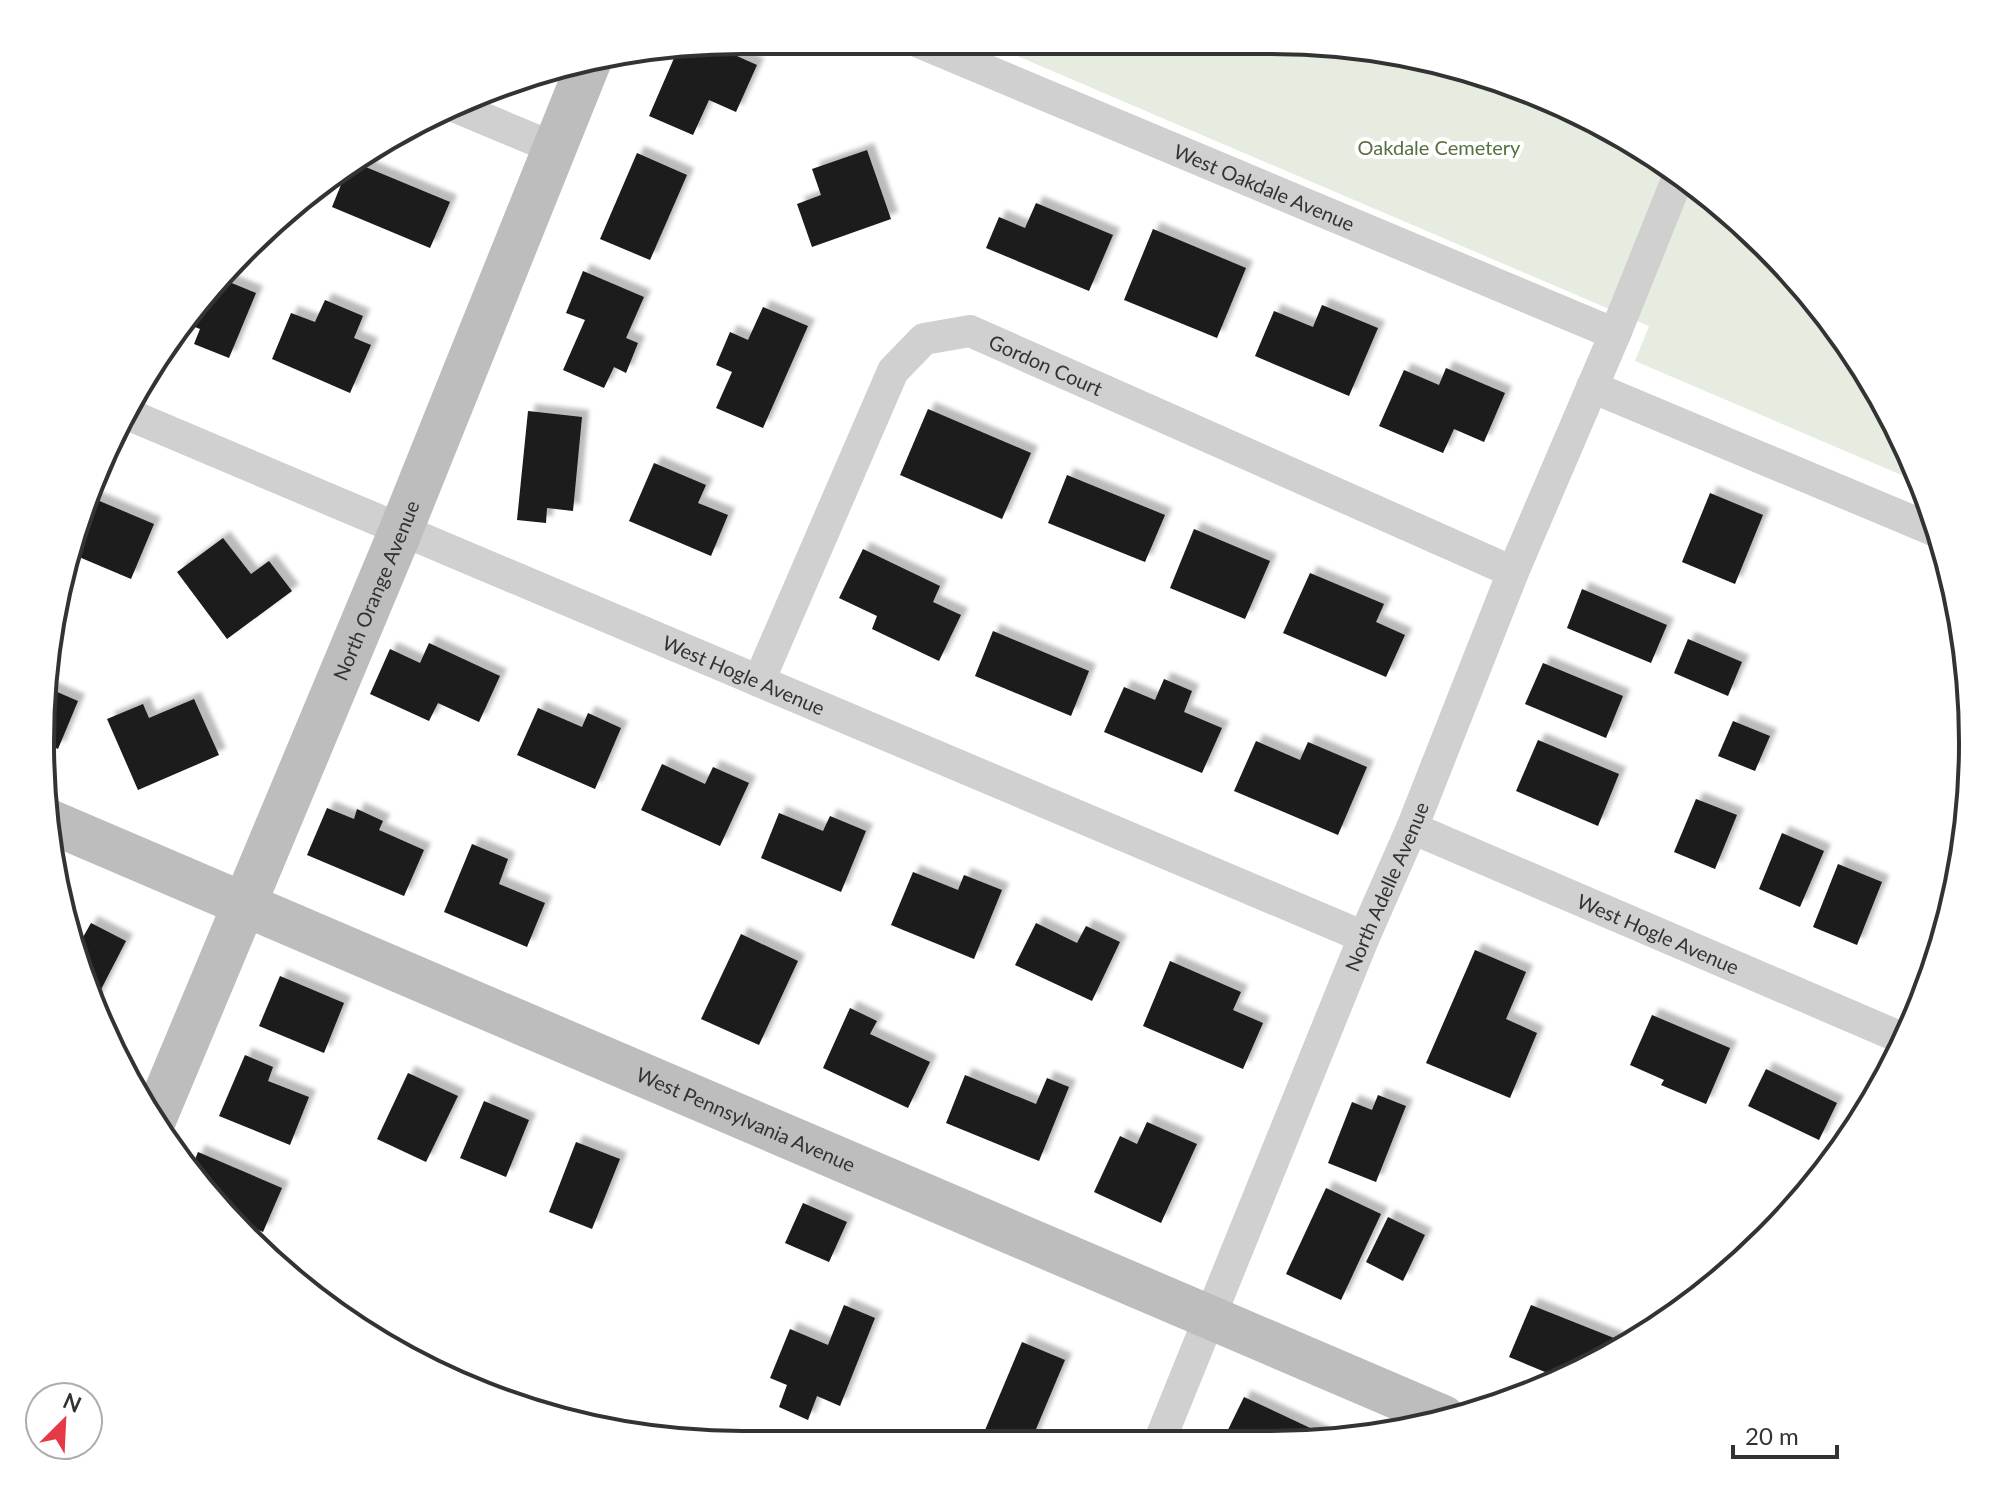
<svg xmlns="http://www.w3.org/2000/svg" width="2013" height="1485" font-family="Lato,sans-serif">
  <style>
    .green { fill: #e6ecdf }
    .building { fill: #1a1a1a; filter: url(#shadow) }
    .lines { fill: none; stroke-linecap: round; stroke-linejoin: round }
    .street { stroke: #d0d0d0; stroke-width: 32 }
    .secondary { stroke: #bdbdbd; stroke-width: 44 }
    .labels { text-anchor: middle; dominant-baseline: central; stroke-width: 8; stroke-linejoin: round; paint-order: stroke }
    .park-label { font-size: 20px; fill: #56703f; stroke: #fff }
    .street-label { font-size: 20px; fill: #333; stroke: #fff }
    .rim { fill: none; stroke: #333; stroke-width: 4 }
  </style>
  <defs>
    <filter id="shadow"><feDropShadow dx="7" dy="-7" stdDeviation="2" flood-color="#0004"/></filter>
  </defs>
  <rect width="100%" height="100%" fill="#fff"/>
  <polygon class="green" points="982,41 1316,41 1452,64 1661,159 1828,315 1901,432 1920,483 1635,361 1649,326"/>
  <g class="building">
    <polygon points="710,44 757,65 736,112 709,100 693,135 649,116 678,49"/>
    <polygon points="867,150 891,219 812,247 797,204 821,195 812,169"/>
    <polygon points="637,153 687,175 650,260 600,239"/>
    <polygon points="356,163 450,202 430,248 332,207 347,170"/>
    <polygon points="1036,203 1113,235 1089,291 986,248 999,217 1025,228"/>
    <polygon points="1153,229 1246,268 1217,338 1124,300"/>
    <polygon points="583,271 644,297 626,338 638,343 626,373 614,367 604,388 563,370 585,320 566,313"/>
    <polygon points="217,277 256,293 229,358 194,344 200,329 185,323"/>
    <polygon points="325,300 363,316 354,338 371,345 350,393 272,359 291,313 315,322"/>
    <polygon points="1322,305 1378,328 1349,396 1255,356 1274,311 1313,327"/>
    <polygon points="763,307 808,326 763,428 716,408 732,372 716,365 730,332 748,340"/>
    <polygon points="1446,368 1505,393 1484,442 1454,429 1443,453 1379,426 1404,370 1439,385"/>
    <polygon points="928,409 1031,453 1002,519 900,475"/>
    <polygon points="528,411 582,417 573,511 547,508 546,523 517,520"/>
    <polygon points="654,463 706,485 698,503 728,515 711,556 629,521"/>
    <polygon points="1067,475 1165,515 1145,562 1048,523"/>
    <polygon points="1710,493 1763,515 1735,584 1682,562"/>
    <polygon points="90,497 154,524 131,579 79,557 81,551 73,547"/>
    <polygon points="1194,529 1270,561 1245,619 1170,588"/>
    <polygon points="223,538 251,574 269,561 292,591 227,639 177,572"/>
    <polygon points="863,549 940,586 933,602 961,615 939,661 872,629 877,616 839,598"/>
    <polygon points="1310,573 1384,604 1376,622 1405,635 1386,677 1283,633"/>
    <polygon points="1582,589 1667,625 1651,663 1567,628"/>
    <polygon points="993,631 1089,671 1071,716 975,676"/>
    <polygon points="1688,639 1742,662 1728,696 1674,673"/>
    <polygon points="429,643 500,676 479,722 438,703 429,721 370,694 390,649 420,663"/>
    <polygon points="1543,663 1623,696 1606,738 1525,704"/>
    <polygon points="1164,679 1192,691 1184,712 1222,728 1202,773 1104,732 1124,687 1155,700"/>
    <polygon points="48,688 78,701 58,749 45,743"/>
    <polygon points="194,699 219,755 138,790 107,719 143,704 149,718"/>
    <polygon points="538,708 582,727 588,713 621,728 595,789 517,755"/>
    <polygon points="1733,721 1770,736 1755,771 1718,756"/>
    <polygon points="1538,740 1619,774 1598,826 1516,791"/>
    <polygon points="1256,741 1300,760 1308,742 1367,767 1338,835 1234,791"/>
    <polygon points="662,764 705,784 713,767 749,783 720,846 641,810"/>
    <polygon points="1696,799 1737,815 1715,869 1674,852"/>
    <polygon points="327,808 354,819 357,809 383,821 379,830 424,850 404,896 307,855"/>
    <polygon points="779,813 823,831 830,816 866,831 841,892 761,858"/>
    <polygon points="1782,833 1824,851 1800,907 1759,889"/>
    <polygon points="472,844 508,859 499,884 545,903 527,947 444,912"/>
    <polygon points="1838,864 1882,882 1857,945 1813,927"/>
    <polygon points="913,872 958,890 964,875 1002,890 974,959 891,925"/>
    <polygon points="91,923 126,941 95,1001 90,998 78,946"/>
    <polygon points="1036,923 1077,943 1086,926 1120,942 1092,1001 1015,965"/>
    <polygon points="741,934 798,961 759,1045 701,1019"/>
    <polygon points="1475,950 1526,972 1506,1019 1537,1033 1510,1098 1426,1063"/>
    <polygon points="1170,961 1241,992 1233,1010 1263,1023 1243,1069 1143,1026"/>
    <polygon points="280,976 344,1003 324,1053 259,1026"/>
    <polygon points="850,1008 877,1021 870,1034 930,1062 908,1108 823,1068"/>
    <polygon points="1652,1015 1730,1048 1706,1104 1661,1085 1664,1080 1630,1065"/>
    <polygon points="245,1055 273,1067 268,1081 309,1097 290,1145 219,1116"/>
    <polygon points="1766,1069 1837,1103 1819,1140 1748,1106"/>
    <polygon points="408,1073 458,1096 426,1162 377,1139"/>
    <polygon points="965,1075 1036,1104 1047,1078 1069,1087 1039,1161 946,1123"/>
    <polygon points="1378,1095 1406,1106 1376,1182 1328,1163 1352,1102 1372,1110"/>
    <polygon points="484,1101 529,1120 506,1177 460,1158"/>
    <polygon points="1147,1122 1197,1144 1161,1223 1094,1192 1120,1136 1137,1144"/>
    <polygon points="576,1142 620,1159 592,1229 549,1212"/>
    <polygon points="198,1152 282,1188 263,1232 230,1218 189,1174"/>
    <polygon points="1326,1188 1381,1214 1341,1300 1286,1274"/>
    <polygon points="803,1203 847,1222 829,1262 785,1243"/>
    <polygon points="1388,1217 1425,1235 1403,1281 1366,1262"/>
    <polygon points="844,1305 875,1318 840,1406 817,1396 808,1420 779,1407 787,1385 770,1378 790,1329 828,1345"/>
    <polygon points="1531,1305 1619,1340 1616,1347 1562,1379 1509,1357"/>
    <polygon points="1022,1342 1065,1360 1031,1441 980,1442"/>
    <polygon points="1244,1397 1323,1434 1320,1439 1223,1440"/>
  </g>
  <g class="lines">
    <g class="street">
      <path id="s1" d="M914 40 1615 334"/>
      <polyline points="456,107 554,148"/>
      <polyline points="1592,387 1938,532"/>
      <path id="s2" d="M125 413 1364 937"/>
      <path id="s3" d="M759 681 893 371 924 339 970 331 1513 572"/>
      <path id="s4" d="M1412 828 1904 1039"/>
      <path id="s5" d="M1160 1440 1364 937 1412 828 1513 572 1615 334 1679 175"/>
    </g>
    <g class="secondary">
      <path id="s6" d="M49 821 1443 1417"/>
      <path id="s7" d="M155 1118 401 530 590 60"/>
    </g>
  </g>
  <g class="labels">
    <g class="park-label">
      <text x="1439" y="147">Oakdale Cemetery</text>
    </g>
    <g class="street-label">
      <text stroke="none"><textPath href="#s1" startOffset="380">West Oakdale Avenue</textPath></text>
      <text stroke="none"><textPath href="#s3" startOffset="512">Gordon Court</textPath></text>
      <text stroke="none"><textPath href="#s7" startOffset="572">North Orange Avenue</textPath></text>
      <text stroke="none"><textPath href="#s2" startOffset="672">West Hogle Avenue</textPath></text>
      <text stroke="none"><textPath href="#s5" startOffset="598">North Adelle Avenue</textPath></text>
      <text stroke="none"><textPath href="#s4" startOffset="268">West Hogle Avenue</textPath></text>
      <text stroke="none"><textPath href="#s6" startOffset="758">West Pennsylvania Avenue</textPath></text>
    </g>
  </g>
  <path d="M0 0H2013V1485H0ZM742 54H1271A688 688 0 0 1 1959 742V743A688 688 0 0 1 1271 1431H742A688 688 0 0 1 54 743V742A688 688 0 0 1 742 54Z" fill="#fff" fill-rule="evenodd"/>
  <path class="rim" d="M742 54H1271A688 688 0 0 1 1959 742V743A688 688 0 0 1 1271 1431H742A688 688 0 0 1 54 743V742A688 688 0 0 1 742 54Z"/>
  <g transform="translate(64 1421) rotate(24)"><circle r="38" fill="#ffffff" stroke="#adadad" stroke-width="2"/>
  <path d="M0-6L14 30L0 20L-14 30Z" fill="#e63946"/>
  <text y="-12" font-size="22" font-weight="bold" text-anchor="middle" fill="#333333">N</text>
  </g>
  <path d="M1733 1445v12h104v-12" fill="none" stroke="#333333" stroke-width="4"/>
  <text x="1745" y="1445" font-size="24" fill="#333333" stroke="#ffffff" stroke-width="6" paint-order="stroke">20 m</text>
</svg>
